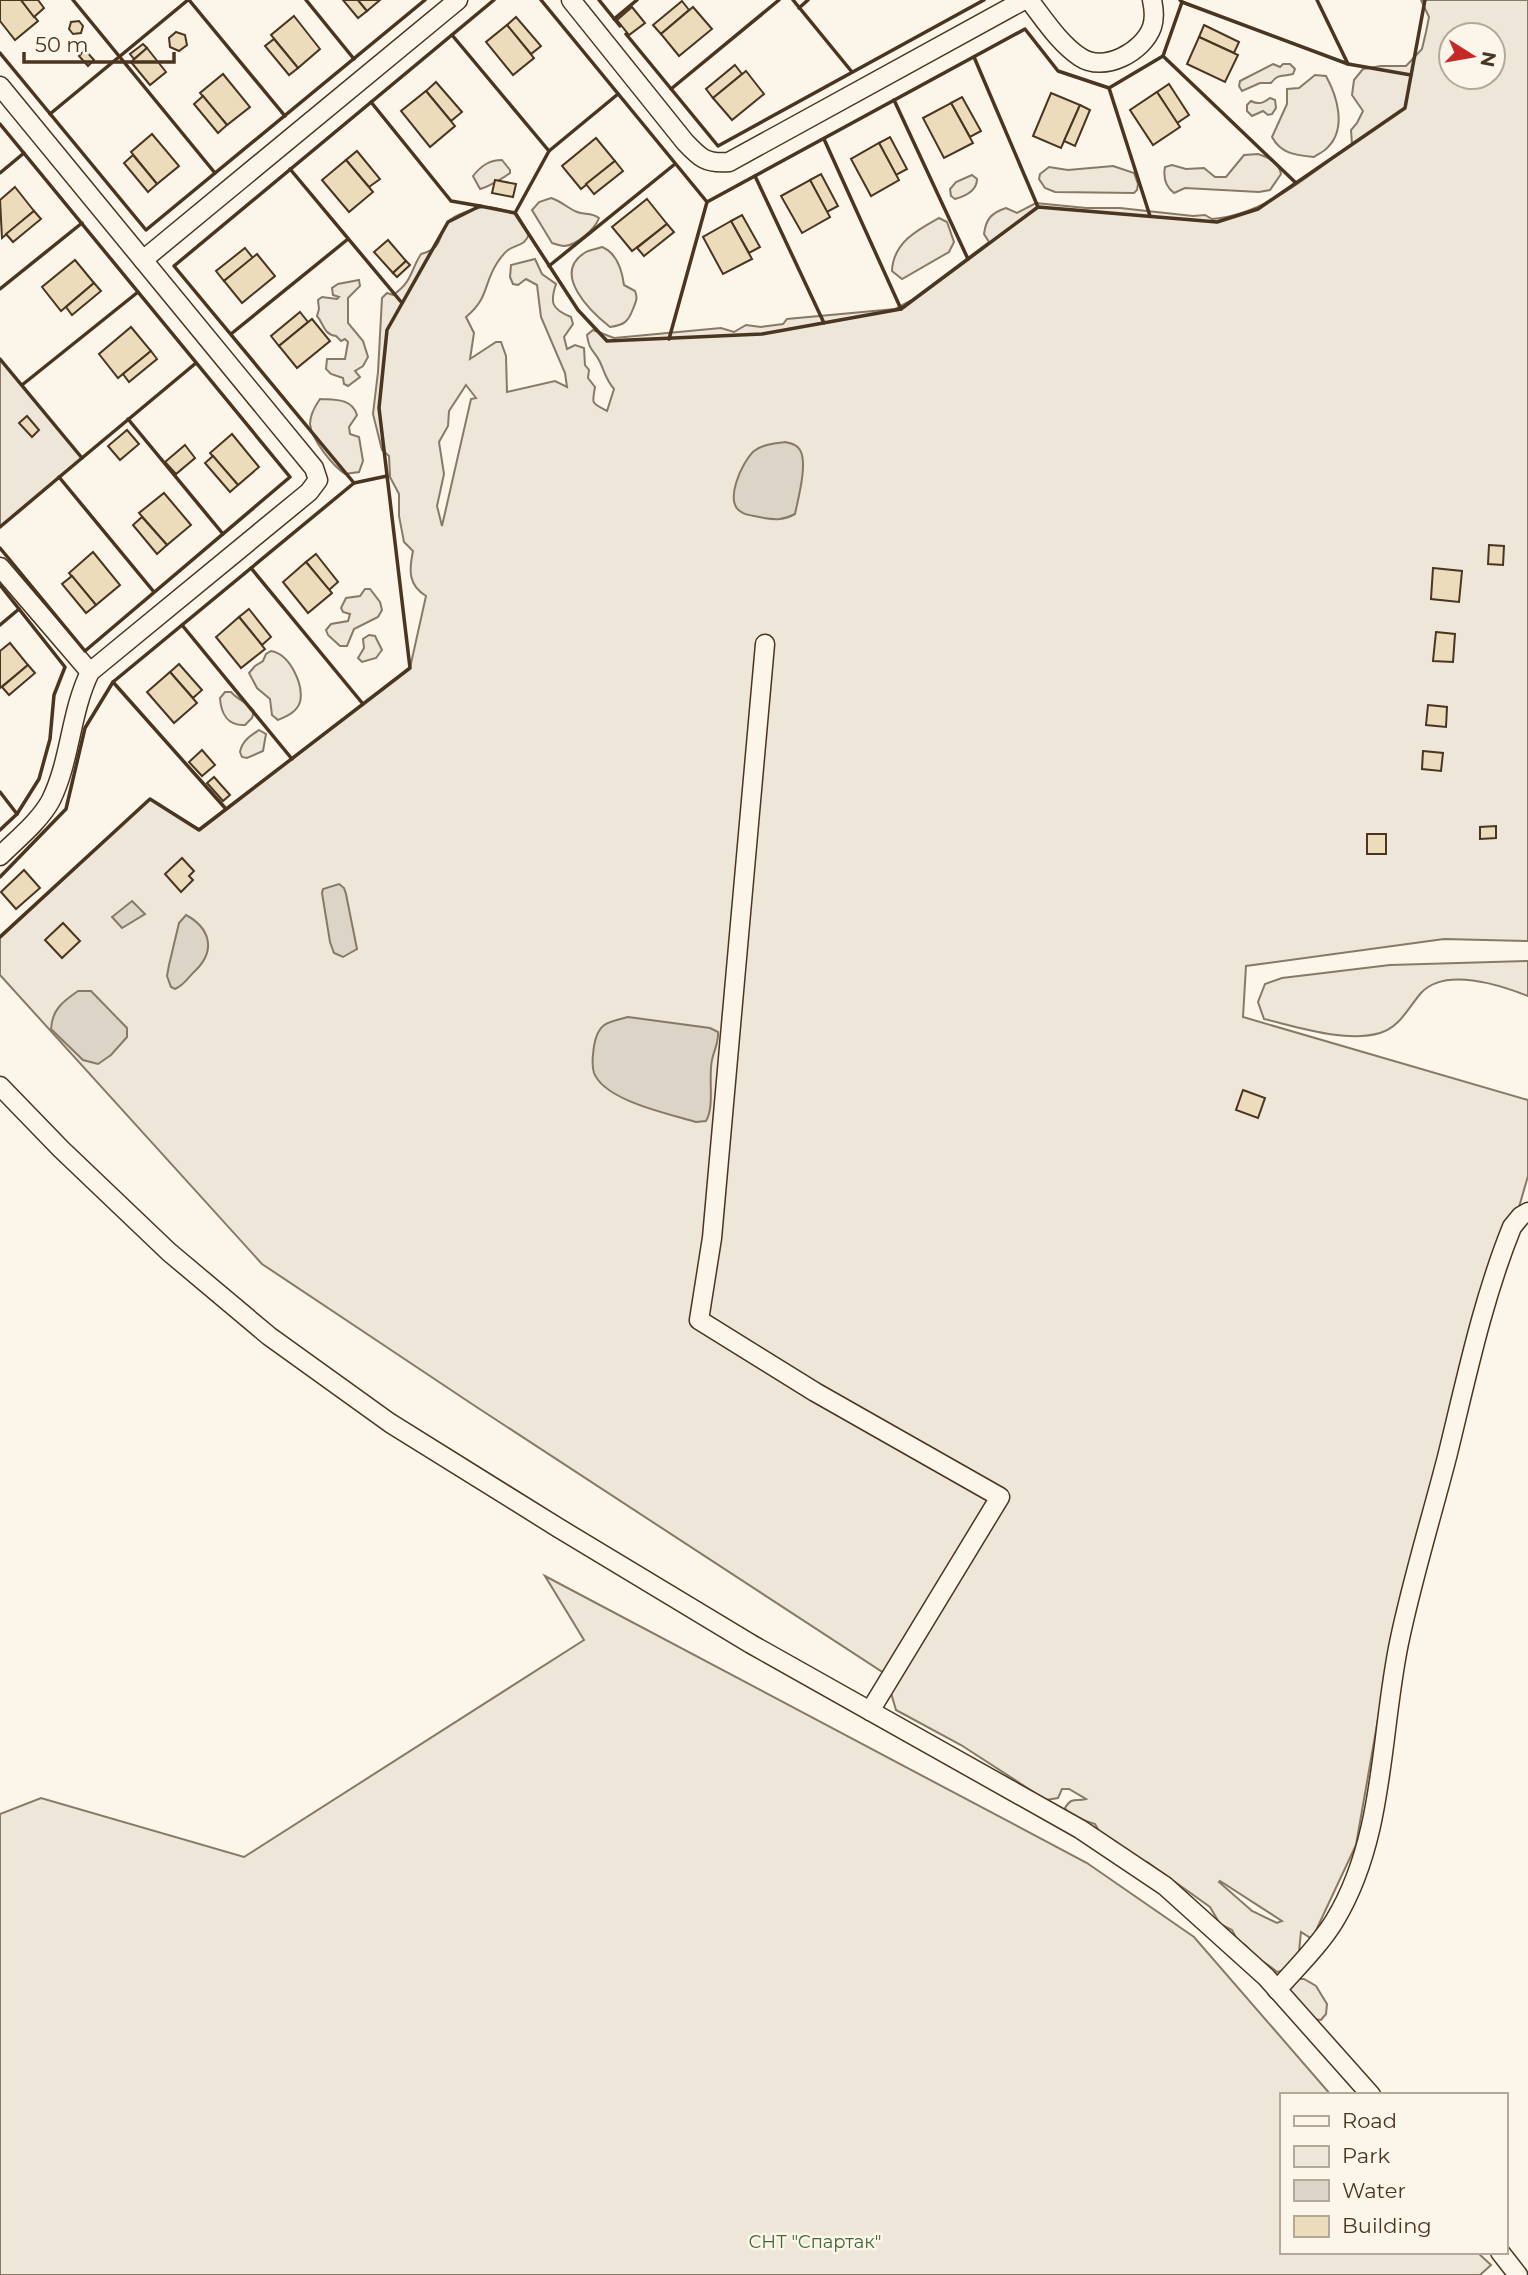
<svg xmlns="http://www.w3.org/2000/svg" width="1528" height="2275" font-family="Montserrat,sans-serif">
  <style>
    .green { fill: #ede6d9; stroke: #887966; stroke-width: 2; fill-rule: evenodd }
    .water { fill: #dcd4c6; stroke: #887966; stroke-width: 2 }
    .building { fill: #ecdcbc; stroke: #4a3520; stroke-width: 2 }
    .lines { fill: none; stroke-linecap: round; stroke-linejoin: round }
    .minor-casing { stroke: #4a3520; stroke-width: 21 }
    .minor { stroke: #fbf6e9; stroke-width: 18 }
    .wall { stroke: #4a3520; stroke-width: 3.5 }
    .labels { text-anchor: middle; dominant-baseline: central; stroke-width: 5; stroke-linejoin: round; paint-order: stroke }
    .park-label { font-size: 18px; fill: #436837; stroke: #fbf6e9 }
  </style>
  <rect width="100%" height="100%" fill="#fbf6e9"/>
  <g class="green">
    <path d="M1421 0H1528V941L1444 939 1246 966 1243 1017 1528 1100V1176L1389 1656 1356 1845 1312 1939 1301 1932 1299 1952 1287 1970 1277 1972C1271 1966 1264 1963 1256 1957 1248 1951 1250 1946 1238 1941L1232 1930 1220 1924 1210 1907 1147 1862C1125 1860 1104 1843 1095 1824L1071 1816 1065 1808C1072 1796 1076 1802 1086 1799L1069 1789H1062L1058 1798 1046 1800 961 1745 896 1710 891 1693 896 1681 475 1406 262 1264 0 975V938L150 799 199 829 410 668 426 596C408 585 409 570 413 551L404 542 399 516V494L390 477 389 456 382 450 373 414 378 372 382 298 387 293 393 295C413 281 410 271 421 254 444 248 437 237 448 222 454 215 475 208 484 207 494 206 508 211 517 214L529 234C525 246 517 244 508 250 504 253 499 260 497 263 483 285 489 298 466 317L474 333 470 359 496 342H501L506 356 507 392 555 381 567 387 565 373 541 317 537 285 526 279 518 285 513 284 510 277 511 265 535 259 542 274 556 284C550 302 551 309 571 317L573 324 564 337 567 349 575 345 584 348 585 365 589 370 588 378 595 387C592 405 591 402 607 411L614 389C606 380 605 373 600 362 594 350 589 351 587 335L593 330 614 338 721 328 734 332 746 325 761 327 783 324 787 319 895 309 912 300 989 242 984 234C986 219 991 213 1006 208L1017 213 1036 203 1086 208H1120L1193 216 1205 215 1212 219C1265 215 1310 174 1352 144L1351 130 1357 123 1363 111 1352 95 1354 80 1363 69 1381 66H1406L1422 49 1426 32 1429 17ZM1451 35H1493V77H1451ZM466 385 476 398 471 399 442 526 437 506 444 474 439 442 448 426 449 411ZM1219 1882 1220 1881 1282 1921 1277 1923 1252 1911Z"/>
    <path d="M1273 64 1280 67 1283 64H1290L1295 69 1293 74C1283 77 1278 73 1271 83H1260L1242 91 1239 86 1240 81Z"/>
    <path d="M1315 75 1326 76C1337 96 1347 128 1328 147 1325 151 1318 154 1314 157 1296 155 1281 154 1272 137L1287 104V89L1299 88Z"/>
    <path d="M1270 98 1275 100 1276 108 1272 114 1268 115 1263 111 1252 116 1247 111V105L1251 101C1259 105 1263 103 1270 98Z"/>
    <path d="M1258 154C1268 157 1279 162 1281 174L1270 190 1259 192 1185 188 1174 193C1166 187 1163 178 1165 167L1172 165 1186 169 1204 168 1215 177H1226L1244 155Z"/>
    <path d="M502 160 510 170V173C505 177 486 188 480 189L473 176C481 166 489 160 502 160Z"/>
    <polygon points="1113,166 1134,173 1138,184 1137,190 1134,193 1055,192 1045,188 1039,179 1040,174 1049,167 1068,170"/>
    <path d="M972 175 977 179C977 191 966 196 955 199L951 196 950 189 956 182Z"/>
    <path d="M551 198C563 202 567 208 577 212 585 215 591 212 599 218 595 229 576 246 564 246 560 246 556 244 552 243L532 210 539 202Z"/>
    <path d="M939 218 947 222 954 242 949 252 902 279 892 271C893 243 917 230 939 218Z"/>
    <path d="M602 247C617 253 622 270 624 285L635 291C638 299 636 301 633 309 628 322 624 325 610 327 591 312 550 273 586 252 590 250 597 249 602 247Z"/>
    <path d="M359 280 360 286 348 298V323L363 341 368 357 363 366 355 371 360 377 348 386 344 384 343 378 331 374 326 369 327 359H345L348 342 345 339 341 341 336 336C323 334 324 324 317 316L319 309 318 300 322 297 337 299 339 297 333 295 332 288 338 284Z"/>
    <polygon points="0,359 82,458 0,527"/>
    <path d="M320 399C335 400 352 398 357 415L349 427 350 434 359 437 363 461 359 472 345 474C333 466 311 439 310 424 310 414 315 406 320 399Z"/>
    <polygon points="365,589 370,589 380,602 382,610 378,617 354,629 347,646 340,646 328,635 326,630 331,624 348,621 350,614 343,612 341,608 346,598 360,596"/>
    <polygon points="369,635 375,636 382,650 376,658 362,662 358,658 364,648 363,639"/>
    <path d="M271 651C290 654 304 685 300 702 297 712 287 716 278 720L272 715 270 699 257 688 249 673 255 666 263 661 266 654Z"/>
    <path d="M225 692H231C238 700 247 702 254 711L252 718 245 725C228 726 221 714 220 698Z"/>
    <path d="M259 730 266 734 263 751 247 758 242 757 240 752C242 741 250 736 259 730Z"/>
    <path d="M1528 961V996C1500 985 1445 967 1421 993 1408 1008 1400 1027 1380 1033 1346 1043 1298 1027 1264 1019L1258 1002 1265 984 1282 978 1390 965Z"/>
    <polygon points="545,1576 1087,1863 1194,1937 1331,2095 1281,2095 1281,2252 1477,2252 1491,2265 1480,2275 0,2275 0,1814 41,1798 244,1857 584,1640"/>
    <polygon points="1293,1979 1304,1979 1316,1986 1327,2004 1326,2014 1321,2020 1312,2019 1303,2013 1301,2003 1290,1996 1290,1984"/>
  </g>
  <g class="water">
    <path d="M785 442C790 443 797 444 800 450 808 463 798 499 795 514 784 520 776 520 764 518 758 516 748 516 743 513 722 504 742 462 754 451 763 444 774 444 785 442Z"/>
    <polygon points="339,884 344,888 346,894 357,949 343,957 334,953 330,942 322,893 323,889"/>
    <polygon points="132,901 145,914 122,928 112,917"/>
    <path d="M186 915C210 928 216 950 196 970 188 977 185 985 175 989L171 987 167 976 169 965 179 923Z"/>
    <path d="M78 991H91L127 1028V1037L111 1055 98 1064 83 1060 51 1029C52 1010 62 1002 78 991Z"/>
    <path d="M628 1017 710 1028 718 1032C719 1042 714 1050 712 1060 708 1078 715 1106 706 1121L696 1122C670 1114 605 1101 594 1073 591 1064 593 1055 594 1046 598 1023 607 1022 628 1017Z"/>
  </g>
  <g class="building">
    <polygon points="0,0 21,0 38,21 15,40 0,21"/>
    <polygon points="21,0 38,0 44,8 34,17"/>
    <polygon points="343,0 358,0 367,11 358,18"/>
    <polygon points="358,0 380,0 367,11"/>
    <polygon points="682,1 689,10 661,34 653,25"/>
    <polygon points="632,7 645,23 629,35 617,20"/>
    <polygon points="693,7 712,29 679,56 661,34"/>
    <polygon points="294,16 320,49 298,68 271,35"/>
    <polygon points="516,17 541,46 531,54 507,25"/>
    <polygon points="79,21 83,26 81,33 73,34 69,29 71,22"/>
    <polygon points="507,25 534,58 513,75 486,42"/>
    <polygon points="1204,25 1239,42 1234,53 1199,37"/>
    <polygon points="176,32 185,35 187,45 179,51 170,47 169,38"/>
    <polygon points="1199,37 1238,55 1225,82 1187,64"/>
    <polygon points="274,39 298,68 289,75 265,46"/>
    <polygon points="143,44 147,48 134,59 130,54"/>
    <polygon points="147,48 166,72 150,85 131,62"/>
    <polygon points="85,50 94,60 88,66 79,56"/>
    <polygon points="735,65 742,74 713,98 706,89"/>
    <polygon points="746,71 764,94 732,120 713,98"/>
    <polygon points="223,74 250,107 227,125 200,93"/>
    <polygon points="436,82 462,112 451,121 426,91"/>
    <polygon points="1169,84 1189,115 1177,123 1157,92"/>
    <polygon points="426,91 455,126 430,147 401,111"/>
    <polygon points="1157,92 1180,127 1153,145 1130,110"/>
    <polygon points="1051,93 1080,105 1061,148 1033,136"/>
    <polygon points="203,96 227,125 218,133 194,104"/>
    <polygon points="962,97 981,131 970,137 951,103"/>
    <polygon points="951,103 973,143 944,158 923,118"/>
    <polygon points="1080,105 1090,110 1075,146 1064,141"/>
    <polygon points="152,134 179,166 157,184 131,152"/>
    <polygon points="890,137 907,169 896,175 879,143"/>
    <polygon points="596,138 615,161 581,189 562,166"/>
    <polygon points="879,143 899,180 871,196 851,159"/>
    <polygon points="357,151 380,179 369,187 346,160"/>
    <polygon points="133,155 157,184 148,192 124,163"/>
    <polygon points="346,160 373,192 349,212 322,180"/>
    <polygon points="615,161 623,171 594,194 586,184"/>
    <polygon points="821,174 838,206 827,212 810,180"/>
    <polygon points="495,180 516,184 513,197 492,193"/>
    <polygon points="810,180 830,217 802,233 781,196"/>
    <polygon points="15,187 34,211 2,238 0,200"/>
    <polygon points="647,199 667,224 632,251 612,227"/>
    <polygon points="34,211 41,219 13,242 6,234"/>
    <polygon points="742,215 760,247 749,253 731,221"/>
    <polygon points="731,221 752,259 723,274 703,237"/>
    <polygon points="667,224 674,232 644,256 637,248"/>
    <polygon points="388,240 406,261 393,273 374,252"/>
    <polygon points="245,248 253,258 224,281 216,271"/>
    <polygon points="257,254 275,276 242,303 224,281"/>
    <polygon points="75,260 94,283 61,311 42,287"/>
    <polygon points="406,261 410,265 397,277 393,273"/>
    <polygon points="94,283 101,291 72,315 66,307"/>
    <polygon points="300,312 308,322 279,346 271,336"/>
    <polygon points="312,319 330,341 297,368 279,346"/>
    <polygon points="131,327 151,351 118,378 99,354"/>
    <polygon points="151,351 157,359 129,382 123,374"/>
    <polygon points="27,416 39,430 32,437 19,423"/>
    <polygon points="127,430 139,444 120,460 108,446"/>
    <polygon points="232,434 259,467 238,485 210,453"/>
    <polygon points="185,445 195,458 176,474 165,462"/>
    <polygon points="213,456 238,485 230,492 205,463"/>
    <polygon points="164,493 191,525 167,545 139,513"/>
    <polygon points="142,517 167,545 157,554 133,525"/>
    <polygon points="1489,545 1504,546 1503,565 1488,564"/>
    <polygon points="93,552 120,585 96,605 69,573"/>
    <polygon points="316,554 338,582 329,590 306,562"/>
    <polygon points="306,562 332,593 308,613 283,582"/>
    <polygon points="1433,568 1462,571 1459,602 1431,599"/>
    <polygon points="72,576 96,605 86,613 62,584"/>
    <polygon points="249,609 271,637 262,645 239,617"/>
    <polygon points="239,617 265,649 241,668 216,637"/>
    <polygon points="1436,632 1455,634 1453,662 1433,661"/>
    <polygon points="10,643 28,665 0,688 0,651"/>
    <polygon points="179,664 202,690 193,698 170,672"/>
    <polygon points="28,665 35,673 9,695 2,687"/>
    <polygon points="170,672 197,703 174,723 147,692"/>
    <polygon points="1428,705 1447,707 1446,727 1426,725"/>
    <polygon points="202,750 215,765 202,776 189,762"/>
    <polygon points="1423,751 1443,753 1441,771 1422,769"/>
    <polygon points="214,777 230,795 223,801 207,783"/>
    <polygon points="1496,826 1496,838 1480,839 1480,827"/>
    <rect x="1367" y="834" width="19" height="20"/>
    <polygon points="182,858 194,871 189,876 193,880 181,892 165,874"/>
    <polygon points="24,870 40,888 16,909 1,892"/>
    <polygon points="63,923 80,941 62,958 45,940"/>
    <polygon points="1243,1090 1265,1098 1258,1118 1236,1110"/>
  </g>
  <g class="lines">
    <g class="minor-casing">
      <g id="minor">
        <path d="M571 0 685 142C700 158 706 164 729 162L1024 0"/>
        <path d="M1029 0C1044 19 1059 43 1080 57 1104 73 1143 52 1152 27 1155 18 1154 9 1152 0"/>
        <path d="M0 86 314 468 318 480 309 492 90 672C70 713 71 759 51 800 40 821 16 840 0 856"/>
        <polyline points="143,260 458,0"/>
        <polyline points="0,567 90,672"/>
        <polyline points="765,644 712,1238 699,1320 815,1392 1000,1497 870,1711"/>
        <polyline points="0,1086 61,1149 169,1252 269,1336 390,1423 557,1527 751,1644 1080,1829 1165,1886 1266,1977 1371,2095"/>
        <path d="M1277 1990C1296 1968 1320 1945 1335 1920 1385 1837 1380 1735 1399 1643 1412 1580 1431 1519 1447 1457 1466 1380 1482 1301 1512 1227L1521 1216 1528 1212"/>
        <polyline points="1500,2252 1518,2275"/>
      </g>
    </g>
    <use href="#minor" class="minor"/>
    <g class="wall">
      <polyline points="73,0 215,173"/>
      <polyline points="189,0 285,116"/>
      <polyline points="306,0 354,59"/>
      <polyline points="541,0 707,202 1025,29 1058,71 1109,88 1163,56 1182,2 1180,0"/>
      <polyline points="599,0 620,26"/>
      <polyline points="793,0 852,72"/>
      <polyline points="1317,0 1348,64 1411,75"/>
      <polyline points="1182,2 1348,64"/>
      <polyline points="799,8 808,0"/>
      <polyline points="614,19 637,0"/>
      <polyline points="626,34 718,146 984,0"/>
      <polyline points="452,35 549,151"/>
      <polyline points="0,53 146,230 425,0"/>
      <polyline points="1163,56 1296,183"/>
      <polyline points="974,57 1038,207"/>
      <polyline points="1109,88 1150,216"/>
      <polyline points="671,89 779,0"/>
      <polyline points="894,100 968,259"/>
      <polyline points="371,102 451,201 480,206"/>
      <polyline points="50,114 188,0"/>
      <polyline points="0,124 290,477 85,651 0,548"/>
      <polyline points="824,139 901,309"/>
      <polyline points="290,169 402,303"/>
      <polyline points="0,173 24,153"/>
      <polyline points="755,176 824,323"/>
      <polyline points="515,213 549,151 618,94"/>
      <polyline points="549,266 675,164"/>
      <polyline points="0,289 82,223"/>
      <polyline points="231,334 348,239"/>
      <polyline points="669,339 707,202"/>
      <polyline points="0,359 82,458 0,527"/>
      <polyline points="22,385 138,292"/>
      <polyline points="128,419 223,534"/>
      <polyline points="82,458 196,363"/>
      <polyline points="59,477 154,592"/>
      <polyline points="354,483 387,476"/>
      <polyline points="251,568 363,704"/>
      <polyline points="0,585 65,667 54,695 50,739 39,779 17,814 0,830"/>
      <polyline points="0,625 19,609"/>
      <polyline points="182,625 292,759"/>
      <polyline points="0,792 17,814"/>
      <polyline points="226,809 113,682 354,483 174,266 494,0"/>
      <polyline points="0,877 66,809 85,728 113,682"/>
      <polyline points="0,937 150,799 199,830 410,668 379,408 387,330 448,222 480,206 515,213 578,310 607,341 762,334 901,309 1038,207 1217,222 1258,209 1405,108 1425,0"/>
    </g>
  </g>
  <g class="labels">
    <g class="park-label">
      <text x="815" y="2242">СНТ "Спартак"</text>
    </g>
  </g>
  <rect x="1280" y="2093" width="228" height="161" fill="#fbf6e9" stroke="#b4a999" stroke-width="2"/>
  <rect x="1294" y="2116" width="35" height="10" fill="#fbf6e9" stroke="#b4a999" stroke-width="2"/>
  <text x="1342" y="2128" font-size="21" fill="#4a3520">Road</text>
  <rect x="1294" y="2146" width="35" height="21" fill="#ede6d9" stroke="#b4a999" stroke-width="2"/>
  <text x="1342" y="2163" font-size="21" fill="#4a3520">Park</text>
  <rect x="1294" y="2180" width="35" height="21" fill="#dcd4c6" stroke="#b4a999" stroke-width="2"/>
  <text x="1342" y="2198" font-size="21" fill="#4a3520">Water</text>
  <rect x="1294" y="2216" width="35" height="21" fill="#ecdcbc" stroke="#b4a999" stroke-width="2"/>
  <text x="1342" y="2233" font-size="21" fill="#4a3520">Building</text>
  <g transform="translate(1472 56) rotate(101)"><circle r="33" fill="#fbf6e9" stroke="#b4a999" stroke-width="2"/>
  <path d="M0-5L12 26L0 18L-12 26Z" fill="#c62828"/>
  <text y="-10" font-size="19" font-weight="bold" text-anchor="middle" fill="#4a3520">N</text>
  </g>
  <path d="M24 52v10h150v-10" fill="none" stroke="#4a3520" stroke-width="3.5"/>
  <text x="35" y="52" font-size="21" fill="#4a3520" stroke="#fbf6e9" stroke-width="5" paint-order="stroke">50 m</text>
</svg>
